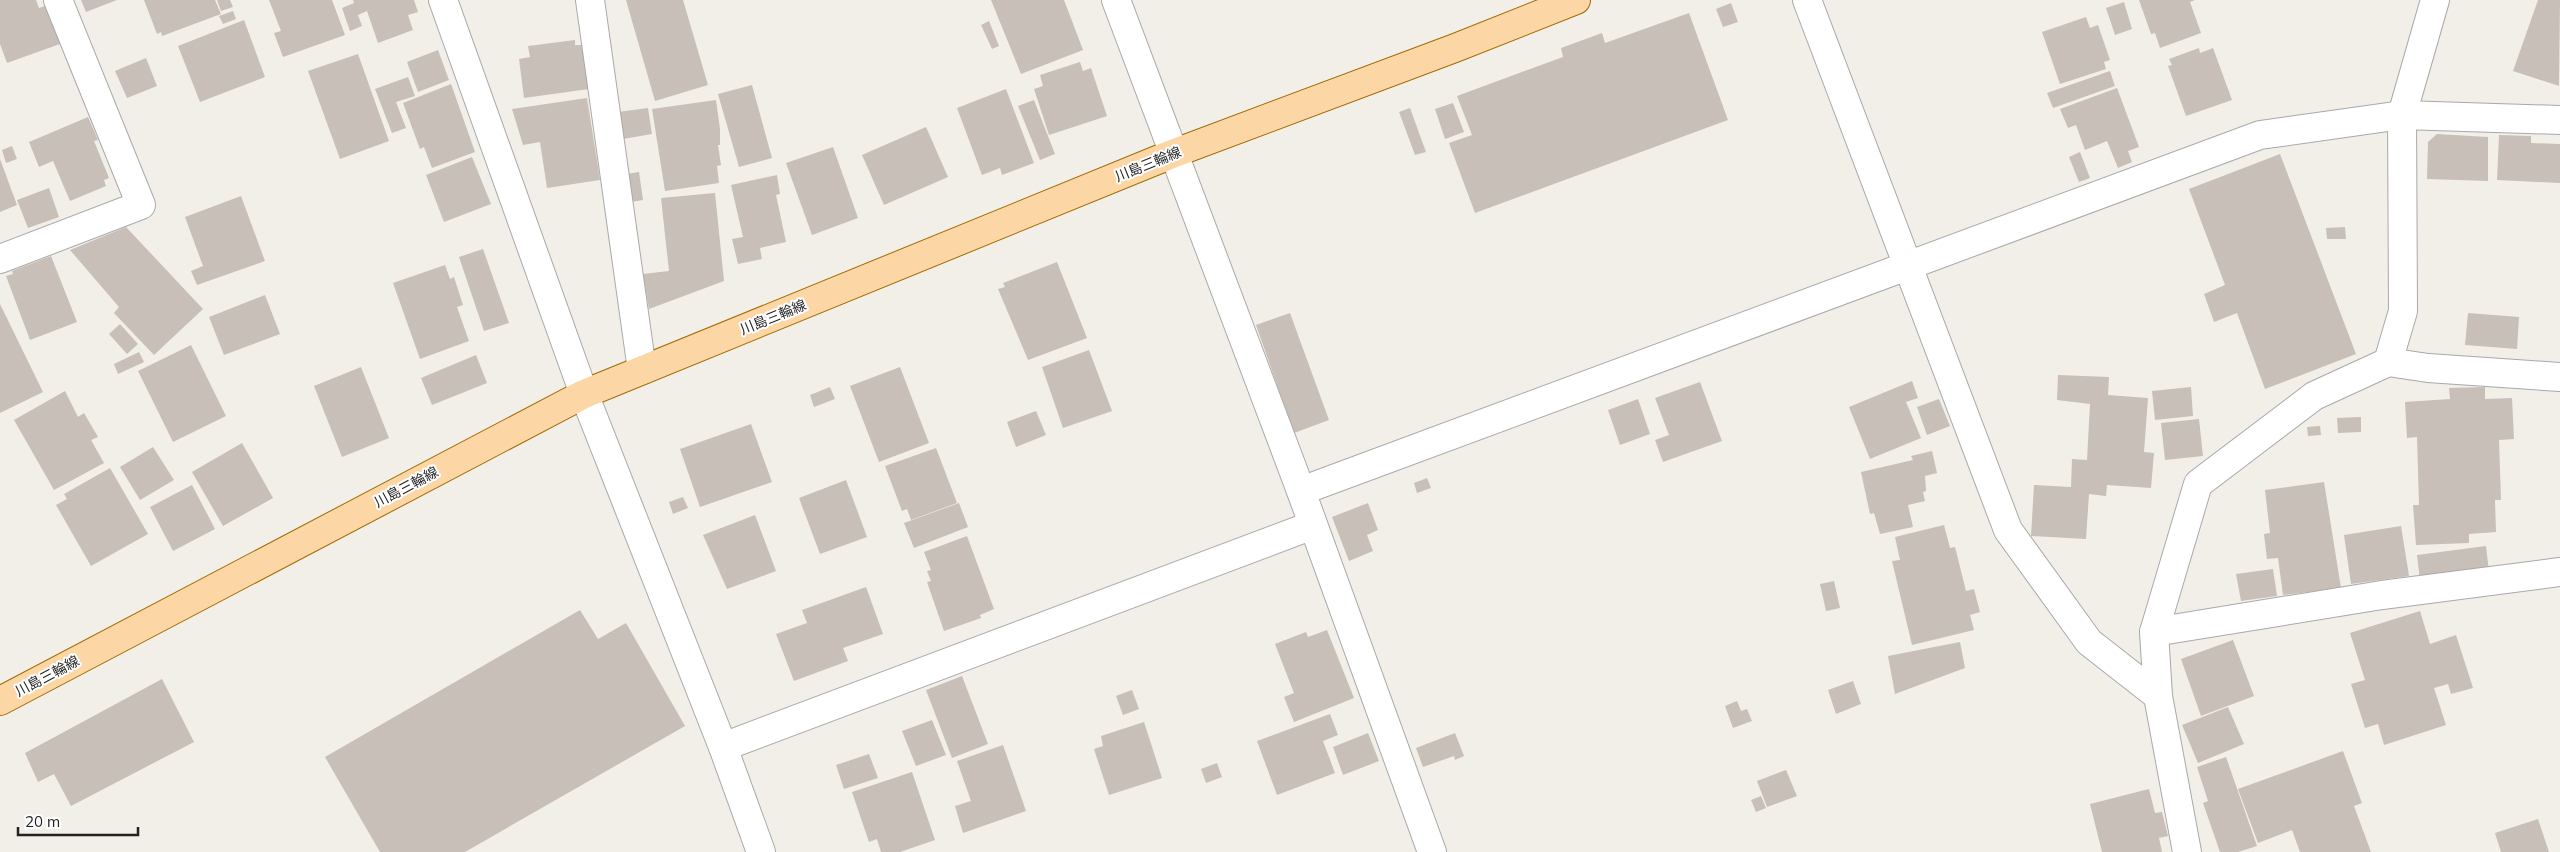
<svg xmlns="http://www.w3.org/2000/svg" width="2560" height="852" font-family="Mulish,'Noto Sans JP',sans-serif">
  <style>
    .building { fill: #c7bfb8 }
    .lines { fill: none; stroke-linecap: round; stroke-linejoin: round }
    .minor-casing { stroke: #a9a9a9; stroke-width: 30 }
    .major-casing { stroke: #a06b00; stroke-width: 30 }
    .minor { stroke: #fff; stroke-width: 28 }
    .major { stroke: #fcd6a4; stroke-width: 28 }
    .labels { text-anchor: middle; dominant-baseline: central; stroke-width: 4; stroke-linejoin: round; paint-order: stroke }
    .street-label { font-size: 14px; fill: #222; stroke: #fff }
  </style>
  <rect width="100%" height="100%" fill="#f2efe9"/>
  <g class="building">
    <polygon points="0,0 36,0 39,8 45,6 60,44 7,63 0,44"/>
    <polygon points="81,0 117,0 86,12"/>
    <polygon points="144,0 215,0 221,14 162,36 161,32 157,34"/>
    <polygon points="217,0 230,0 233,7 221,11"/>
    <polygon points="269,0 332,0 345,35 283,57 274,33 281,31"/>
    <polygon points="353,0 414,0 418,12 408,15 413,30 378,43 367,11 358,15 362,26 350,31 342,8 354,3"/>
    <polygon points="626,0 683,0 708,85 655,101"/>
    <polygon points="991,0 1064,0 1083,50 1021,74"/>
    <polygon points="2139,0 2195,0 2190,2 2201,33 2160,48 2155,33 2151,34"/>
    <polygon points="2538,0 2560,0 2559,86 2513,71"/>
    <polygon points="2124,2 2132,29 2115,35 2106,8"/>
    <polygon points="1731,3 1738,22 1723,27 1716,9"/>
    <polygon points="233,11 236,19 223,24 219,16"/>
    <polygon points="1689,13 1728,120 1475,213 1449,143 1472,135 1457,96 1563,57 1561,48 1602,33 1605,43"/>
    <polygon points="2086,17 2090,28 2098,25 2110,60 2104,62 2106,69 2060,84 2042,32"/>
    <polygon points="244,20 265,77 200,102 178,46"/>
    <polygon points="989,21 999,46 992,49 981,25"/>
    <polygon points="575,40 575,45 583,45 589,89 524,98 519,59 530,57 528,46"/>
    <polygon points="2199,48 2200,53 2213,48 2232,100 2186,116 2168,66 2172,65 2169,59"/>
    <polygon points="438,50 449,80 418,92 407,62"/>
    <polygon points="358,54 389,141 340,159 308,71"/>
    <polygon points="146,58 157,86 127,98 115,71"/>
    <polygon points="1080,62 1083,71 1091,68 1107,116 1049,135 1034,89 1043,86 1040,75"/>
    <polygon points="2110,71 2115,86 2053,108 2047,93"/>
    <polygon points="408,77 415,96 396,102 406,128 392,133 375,89"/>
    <polygon points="451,84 475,152 432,168 424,147 420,149 403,103"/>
    <polygon points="752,85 772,158 739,167 718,94"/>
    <polygon points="2117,88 2139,147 2128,151 2132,162 2118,168 2107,141 2085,150 2076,125 2068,128 2060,109"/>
    <polygon points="1006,89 1034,163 1002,175 1000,168 982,175 957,108"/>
    <polygon points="587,98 600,180 547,188 540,142 523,145 512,109"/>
    <polygon points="716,100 720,129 720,145 718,145 721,165 717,166 719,183 665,191 652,109"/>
    <polygon points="1034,100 1055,154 1040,160 1018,106"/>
    <polygon points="1453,103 1464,132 1445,139 1435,109"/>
    <polygon points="648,108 652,134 623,139 618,112"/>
    <polygon points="1410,108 1426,152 1415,155 1399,112"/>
    <polygon points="88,117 98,140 94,141 109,178 104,180 106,186 70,201 53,161 39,167 29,142"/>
    <polygon points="926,127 948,177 884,205 862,155"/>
    <polygon points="2437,134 2488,137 2488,181 2427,179 2428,142"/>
    <polygon points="2499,135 2531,136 2531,143 2560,144 2560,183 2497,180"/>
    <polygon points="12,146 17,159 6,163 2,150"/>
    <polygon points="833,147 858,218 812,235 786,163"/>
    <polygon points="2080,152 2090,178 2079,182 2069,157"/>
    <polygon points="2280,154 2356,354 2265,389 2237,313 2214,322 2204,294 2225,285 2189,189"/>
    <polygon points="472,157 491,204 444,222 426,175"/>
    <polygon points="0,159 17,205 0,212"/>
    <polygon points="639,172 643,200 631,202 626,174"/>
    <polygon points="777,175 780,194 776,195 786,242 760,248 762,259 738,264 732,239 743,237 731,185"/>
    <polygon points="49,188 59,217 28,228 17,200"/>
    <polygon points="715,193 724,281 649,309 643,274 669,271 661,198"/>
    <polygon points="241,196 265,261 197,285 191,271 203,266 185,217"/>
    <polygon points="126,227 203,309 154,355 114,313 119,307 70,250"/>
    <polygon points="2345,227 2346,239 2327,239 2326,228"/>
    <polygon points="483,249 509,323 484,331 459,257"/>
    <polygon points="51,256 77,322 30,340 6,276 13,274 12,271"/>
    <polygon points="1057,262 1087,338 1028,360 998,289 1005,287 1003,283"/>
    <polygon points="445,265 450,279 454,277 463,305 457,307 469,341 420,359 393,283"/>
    <polygon points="265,295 280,334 224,355 209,317"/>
    <polygon points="0,304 43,392 0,413"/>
    <polygon points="1290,313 1329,420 1294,433 1256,325"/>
    <polygon points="2468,313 2519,317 2517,349 2465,345"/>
    <polygon points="120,324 138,344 127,354 109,334"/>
    <polygon points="191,345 226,416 173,442 138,371"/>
    <polygon points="1089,350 1112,411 1063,428 1042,367"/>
    <polygon points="139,352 144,362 118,374 114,364"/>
    <polygon points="476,355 487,383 432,405 421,378"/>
    <polygon points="361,367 389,438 342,457 314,386"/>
    <polygon points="900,367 929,443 879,462 850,386"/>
    <polygon points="2058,375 2109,377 2108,395 2148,398 2144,452 2154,453 2151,488 2107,485 2106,496 2089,494 2086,539 2031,536 2034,485 2071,487 2072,459 2087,460 2090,404 2057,400"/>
    <polygon points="1912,381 1918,398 1906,402 1921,438 1870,459 1849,407"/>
    <polygon points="1700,382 1722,441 1663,462 1655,440 1669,435 1655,398"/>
    <polygon points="830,387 835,399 814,407 810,395"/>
    <polygon points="2191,387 2193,416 2155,420 2152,391"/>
    <polygon points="2485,387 2485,399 2512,398 2514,439 2499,440 2501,500 2495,500 2496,532 2469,534 2469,543 2416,545 2413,505 2419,505 2417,437 2407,438 2405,402 2450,399 2449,388"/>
    <polygon points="65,391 78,417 84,413 98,437 91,440 104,463 54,490 14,420"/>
    <polygon points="1638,399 1650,434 1620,445 1608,410"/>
    <polygon points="1939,399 1950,426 1927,435 1917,407"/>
    <polygon points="1036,411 1046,435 1016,447 1007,422"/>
    <polygon points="2361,417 2361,432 2338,433 2337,418"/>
    <polygon points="2199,419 2203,456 2165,460 2161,423"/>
    <polygon points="751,424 772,482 700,507 680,449"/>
    <polygon points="2320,426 2321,435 2308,436 2307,427"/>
    <polygon points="242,443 273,498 223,526 192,472"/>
    <polygon points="153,447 174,480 140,500 120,467"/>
    <polygon points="936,448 957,503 911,520 907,509 902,511 885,466"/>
    <polygon points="1932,451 1937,473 1925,476 1926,491 1923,492 1925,501 1908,505 1913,527 1880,534 1874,513 1870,514 1861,472 1913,460 1911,456"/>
    <polygon points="110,468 148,534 91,566 56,505 67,499 64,494"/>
    <polygon points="1427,478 1431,488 1417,493 1414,483"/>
    <polygon points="846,480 867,537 820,554 799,498"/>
    <polygon points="2324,482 2341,588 2283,595 2278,558 2267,559 2264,534 2270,533 2265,490"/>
    <polygon points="192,485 215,529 173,551 150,507"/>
    <polygon points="683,497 688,508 673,514 669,502"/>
    <polygon points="959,503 968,527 914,548 904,523"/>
    <polygon points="1368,503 1378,530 1367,535 1373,551 1349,561 1332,517"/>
    <polygon points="755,515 776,571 727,589 703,535"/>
    <polygon points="1944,525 1950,548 1955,547 1966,591 1974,589 1980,612 1970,615 1974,630 1912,645 1892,561 1900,560 1895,537"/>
    <polygon points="2401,526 2409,576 2351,584 2344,535"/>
    <polygon points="967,536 994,609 980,615 981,618 944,631 927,582 931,581 927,571 931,570 924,552"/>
    <polygon points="2486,546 2489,572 2420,581 2417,555"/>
    <polygon points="2273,569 2277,596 2241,601 2236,574"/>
    <polygon points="1834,581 1840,608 1826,611 1820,584"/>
    <polygon points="866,587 883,634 843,648 848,661 794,681 776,634 807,623 802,610"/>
    <polygon points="580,610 598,639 626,623 685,726 465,852 380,852 325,757"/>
    <polygon points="2420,611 2430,644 2456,635 2473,688 2451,694 2448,684 2434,688 2446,725 2384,745 2378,724 2365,728 2351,684 2365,680 2350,633"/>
    <polygon points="1327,630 1354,698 1294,722 1284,697 1294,693 1275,644 1306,632 1308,637"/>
    <polygon points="2233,640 2254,696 2201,716 2181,659"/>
    <polygon points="1960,642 1965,668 1895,694 1888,656"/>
    <polygon points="962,676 988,744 952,758 926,690"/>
    <polygon points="162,679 194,742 71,806 54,774 38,782 25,753"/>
    <polygon points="1853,681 1861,704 1836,714 1828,690"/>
    <polygon points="1132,690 1139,709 1123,715 1116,696"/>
    <polygon points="1737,701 1741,711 1747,709 1752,721 1733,728 1725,706"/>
    <polygon points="2228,707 2244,744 2198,763 2182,725"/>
    <polygon points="1330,714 1338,735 1323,741 1335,773 1277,795 1257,741"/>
    <polygon points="932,720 946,755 916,766 902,731"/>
    <polygon points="1144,722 1162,778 1109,795 1094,749 1103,746 1101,736"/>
    <polygon points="1368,733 1379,761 1343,775 1333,747"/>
    <polygon points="1455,733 1464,756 1455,760 1454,756 1423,767 1416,748"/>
    <polygon points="1003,745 1026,811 963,833 955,806 971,801 957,761"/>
    <polygon points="2343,751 2362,803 2354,806 2371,852 2300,852 2292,830 2258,843 2238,789"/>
    <polygon points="869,754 878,778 844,789 836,765"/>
    <polygon points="2226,757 2257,846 2238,852 2220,852 2203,803 2208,801 2197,767"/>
    <polygon points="1217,763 1222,777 1206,783 1201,769"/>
    <polygon points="1786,770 1797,796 1767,807 1757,781"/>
    <polygon points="912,772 935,840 900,852 881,852 877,839 869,842 852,792"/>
    <polygon points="2149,789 2155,813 2162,812 2168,836 2159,838 2162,852 2102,852 2090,804"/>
    <polygon points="1761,796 1766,808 1756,812 1751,800"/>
    <polygon points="2538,819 2549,852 2501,852 2495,833"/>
  </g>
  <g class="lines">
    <g class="minor-casing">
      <g id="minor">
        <polyline points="443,0 584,394 723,747 761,852"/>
        <polyline points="590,0 642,370"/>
        <polyline points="1116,0 1301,491 1432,852"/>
        <polyline points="1807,0 2008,530 2089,642 2158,696"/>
        <polyline points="0,259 141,205 58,0"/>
        <polyline points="2388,362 2428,368 2560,377"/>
        <polyline points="1301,491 2260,135 2402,115 2560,120"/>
        <polyline points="2154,632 2382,595 2560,572"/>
        <polyline points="723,747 1313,525"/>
        <polyline points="2187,852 2158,696 2154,632 2198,484 2314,396 2388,362 2403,311 2402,115 2435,0"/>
      </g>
    </g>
    <g class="major-casing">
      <polyline id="major" points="0,701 584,394 1172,154 1455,48 1576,0"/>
    </g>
    <use href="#minor" class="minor"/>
    <use href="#major" class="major"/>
  </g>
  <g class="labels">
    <g class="street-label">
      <text transform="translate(1148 164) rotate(-22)">川島三輪線</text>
      <text transform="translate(773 317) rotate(-22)">川島三輪線</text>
      <text transform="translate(406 487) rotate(-28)">川島三輪線</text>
      <text transform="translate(47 676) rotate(-28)">川島三輪線</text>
    </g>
  </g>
  <path d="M18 827v8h120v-8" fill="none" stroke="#222222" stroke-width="2.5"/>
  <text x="25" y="827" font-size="15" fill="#222222" stroke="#ffffff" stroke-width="4" paint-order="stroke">20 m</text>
</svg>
